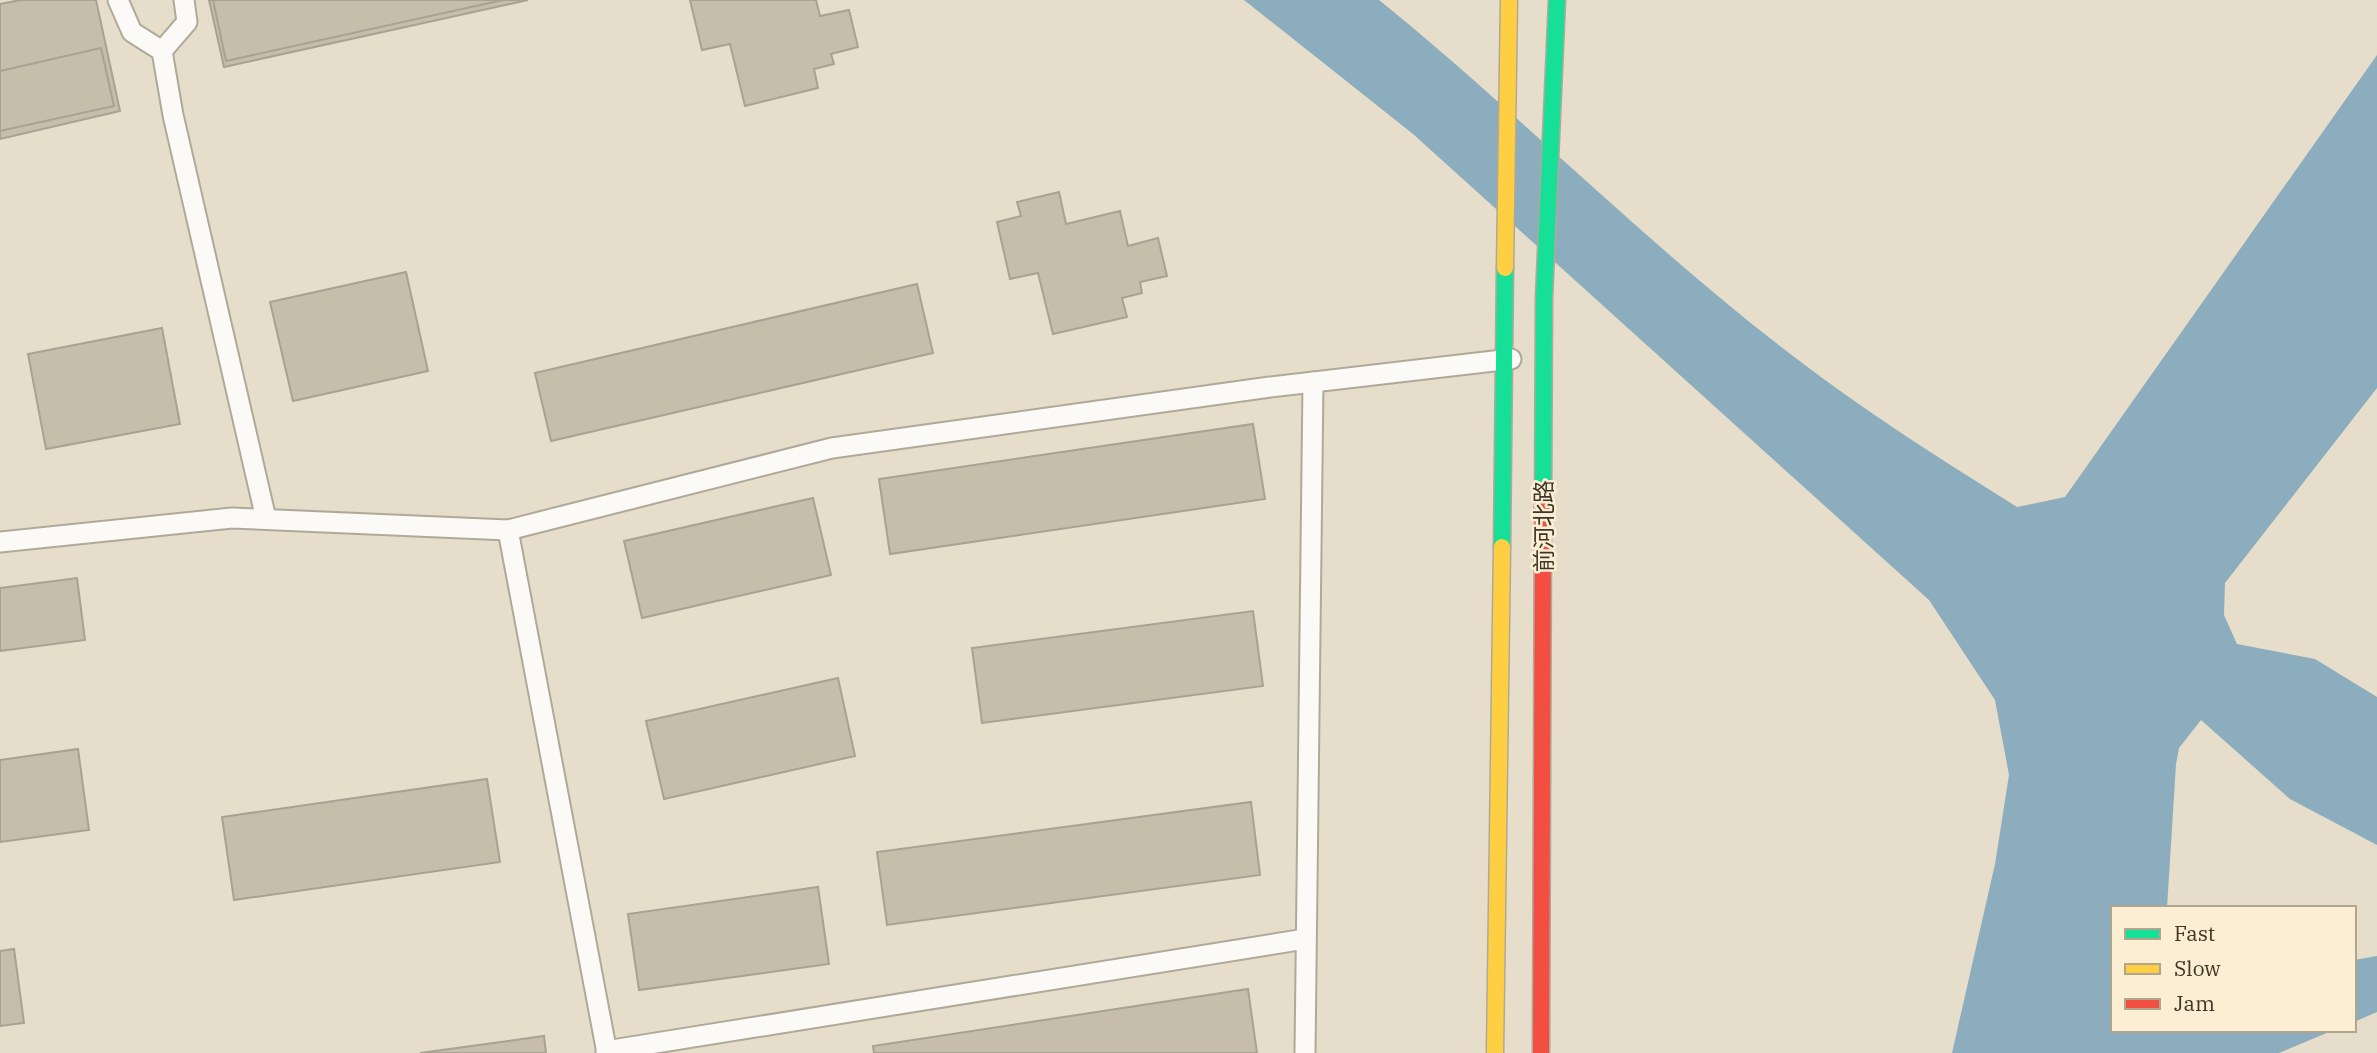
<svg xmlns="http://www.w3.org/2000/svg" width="2377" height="1053" font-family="'IBM Plex Serif','Noto Sans SC',serif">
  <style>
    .water { fill: #8cadbd }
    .building { fill: #c6bdab; stroke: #a9a293; stroke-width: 2 }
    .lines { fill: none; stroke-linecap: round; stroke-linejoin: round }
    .lane-casing { stroke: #b0a99a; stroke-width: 23 }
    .fast-casing { stroke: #b0a99a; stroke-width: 19 }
    .slow-casing { stroke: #b0a99a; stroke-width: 19 }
    .jam-casing { stroke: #b0a99a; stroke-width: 19 }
    .lane { stroke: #fbfaf7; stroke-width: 19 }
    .fast { stroke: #16e098; stroke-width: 16 }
    .slow { stroke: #ffcf43; stroke-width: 16 }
    .jam { stroke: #f24e42; stroke-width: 16 }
    .labels { text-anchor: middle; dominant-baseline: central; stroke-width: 5; stroke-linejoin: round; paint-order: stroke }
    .street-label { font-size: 23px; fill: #3e3729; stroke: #fceed2 }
  </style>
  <rect width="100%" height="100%" fill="#e6ddca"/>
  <g class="water">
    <path d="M1244 0H1379C1520 114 1648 246 1793 356 1864 411 1941 459 2017 507L2065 497 2377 55V388L2225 583 2224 615 2237 644 2315 659 2377 697V845L2290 799 2201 720 2179 748 2176 764 2167 908H2113V1030H2334L2279 1053H1952L1995 864 2009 775 1995 700 1929 600 1413 134Z"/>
    <polygon points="2377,956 2377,1012 2354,1022 2354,960"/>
  </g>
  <g class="building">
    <polygon points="20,0 96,0 120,111 0,139 0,4"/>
    <polygon points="209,0 528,0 224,67"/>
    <polygon points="213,0 503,0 226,61"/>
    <polygon points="690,0 816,0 820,16 849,10 858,47 831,54 834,64 814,69 818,88 745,106 730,44 702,50"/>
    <polygon points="101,48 114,106 0,131 0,71"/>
    <polygon points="1059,192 1066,224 1120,211 1128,246 1158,238 1167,276 1140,282 1142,293 1122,298 1127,317 1053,334 1038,273 1010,279 997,222 1021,216 1017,202"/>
    <polygon points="406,272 428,371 293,401 270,302"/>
    <polygon points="917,284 933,353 551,441 535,373"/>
    <polygon points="162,328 180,424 46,449 28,354"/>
    <polygon points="1253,424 1265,499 890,554 879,479"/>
    <polygon points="813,498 831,575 642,618 624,541"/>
    <polygon points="77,578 85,640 0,651 0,588"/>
    <polygon points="1253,611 1263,686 982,723 972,648"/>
    <polygon points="838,678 855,756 664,799 646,721"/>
    <polygon points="78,749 89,830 0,842 0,760"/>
    <polygon points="487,779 500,862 234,900 222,817"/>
    <polygon points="1251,802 1260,875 887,925 877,852"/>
    <polygon points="818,887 829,964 639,990 628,914"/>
    <polygon points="14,949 24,1023 0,1026 0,951"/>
    <polygon points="1248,989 1257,1053 874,1053 873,1046"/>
    <polygon points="544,1036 546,1053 420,1053"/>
  </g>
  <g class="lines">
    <g class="lane-casing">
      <g id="lane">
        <polyline points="118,0 132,32 162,51 173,115 266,519"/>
        <polyline points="162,51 187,22 184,0"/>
        <polyline points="508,530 607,1053"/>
        <polyline points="0,542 232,518 508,530 832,448 1270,387 1511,359"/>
        <polyline points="606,1051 1305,939"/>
        <polyline points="1305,1053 1313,382"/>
      </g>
    </g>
    <g class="fast-casing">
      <g id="fast">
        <polyline points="1543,507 1544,298 1557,0"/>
        <polyline points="1502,547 1505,268"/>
      </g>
    </g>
    <g class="slow-casing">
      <g id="slow">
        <polyline points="1505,268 1509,0"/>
        <polyline points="1495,1053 1502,547"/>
      </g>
    </g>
    <g class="jam-casing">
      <polyline id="jam" points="1541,1053 1543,507"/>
    </g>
    <use href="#lane" class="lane"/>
    <use href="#fast" class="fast"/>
    <use href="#slow" class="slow"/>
    <use href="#jam" class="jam"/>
  </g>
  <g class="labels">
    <g class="street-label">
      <text transform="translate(1543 526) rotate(-90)">前河北路</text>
    </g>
  </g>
  <rect x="2111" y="906" width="245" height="126" fill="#fceed2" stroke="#b0a58e" stroke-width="2"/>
  <rect x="2125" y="929" width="35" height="10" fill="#16e098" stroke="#b0a58e" stroke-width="2"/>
  <text x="2174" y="941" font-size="21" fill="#3e3729">Fast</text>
  <rect x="2125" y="964" width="35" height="10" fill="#ffcf43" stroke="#b0a58e" stroke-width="2"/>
  <text x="2174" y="976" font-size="21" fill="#3e3729">Slow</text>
  <rect x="2125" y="999" width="35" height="10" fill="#f24e42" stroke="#b0a58e" stroke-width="2"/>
  <text x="2174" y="1011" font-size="21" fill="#3e3729">Jam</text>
</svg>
